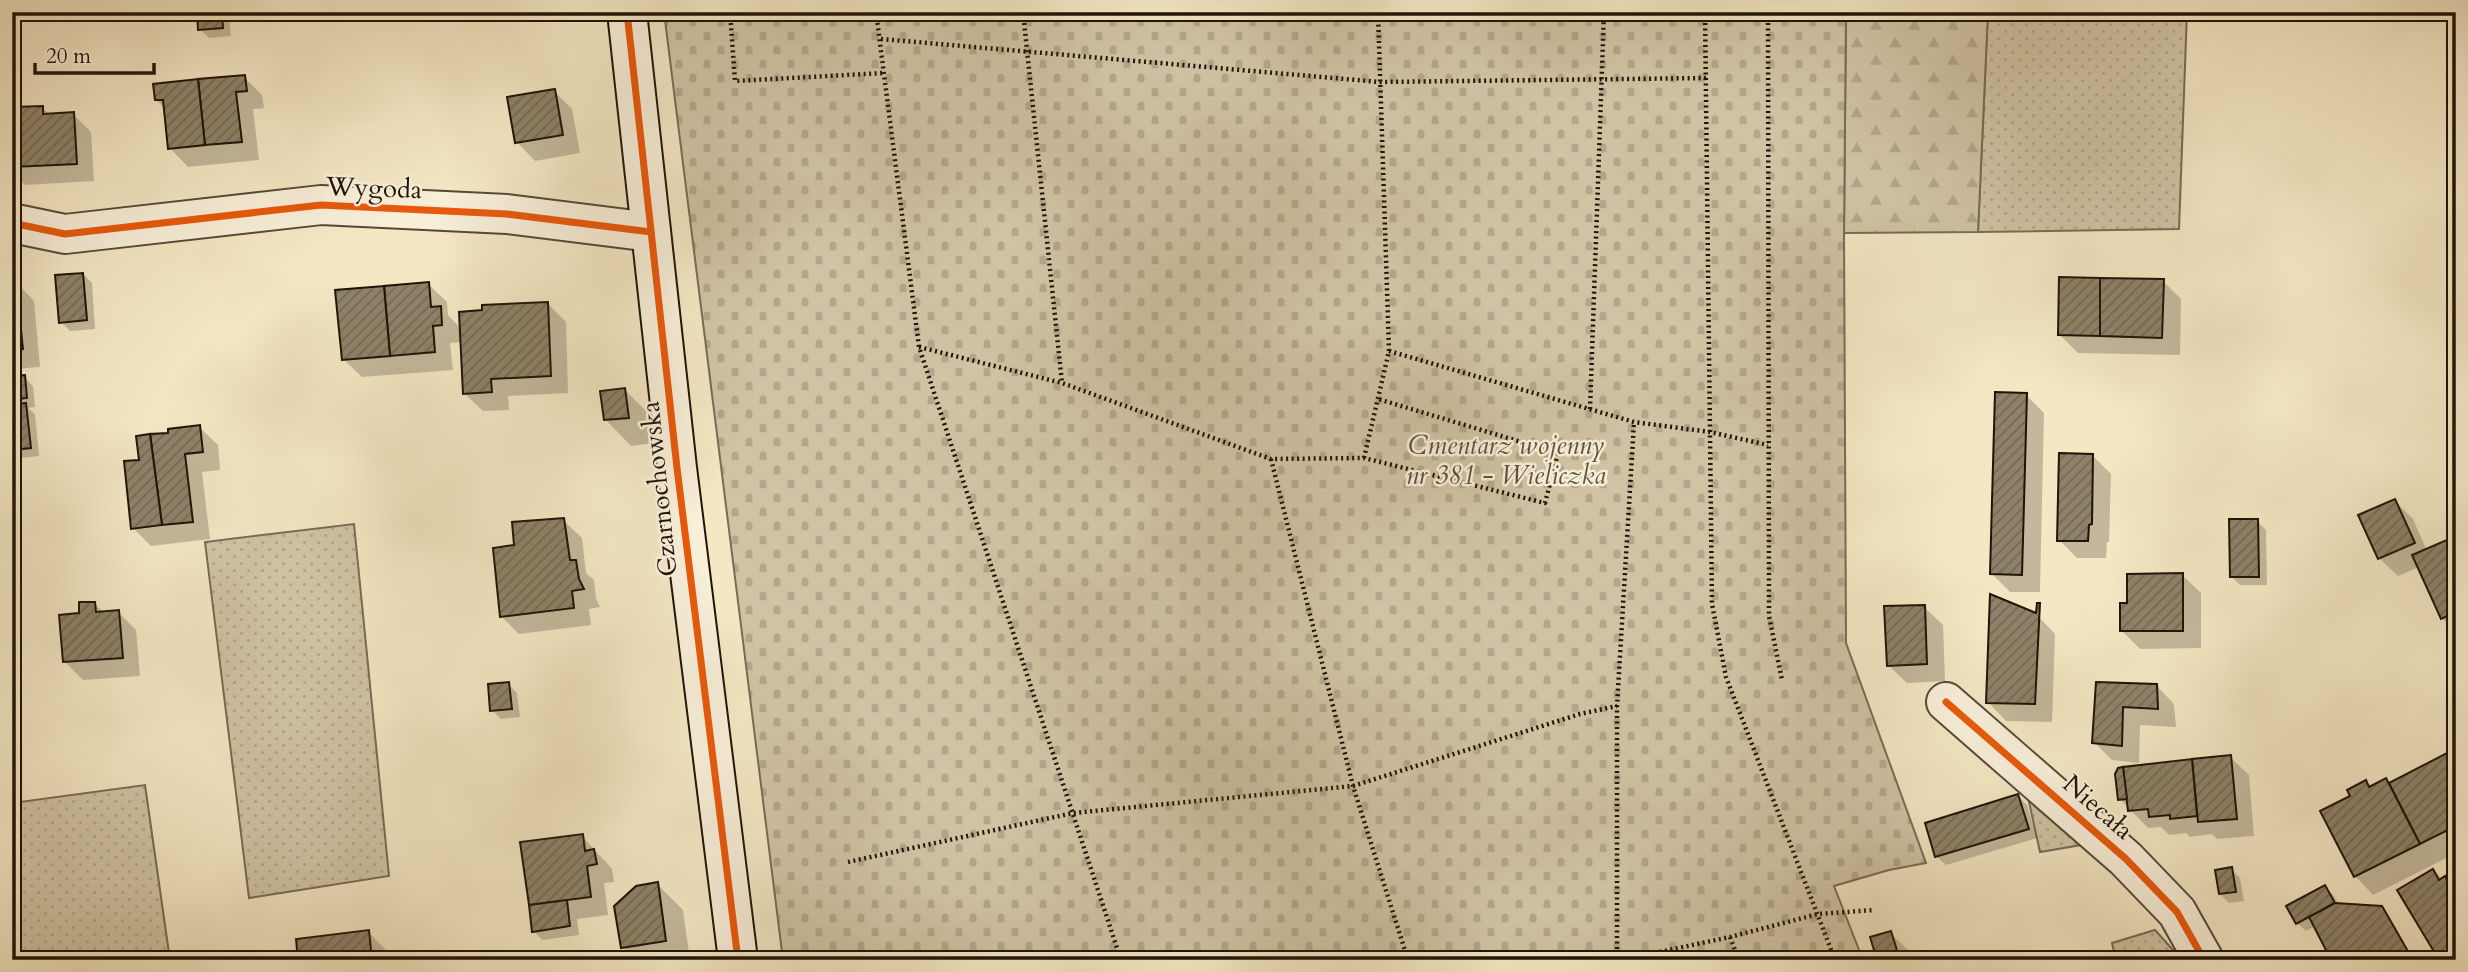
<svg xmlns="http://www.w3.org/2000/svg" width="2468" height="972" font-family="Cardo,serif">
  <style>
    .grass { fill: url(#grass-dots); stroke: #776c56; stroke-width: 2 }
    .forest { fill: url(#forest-firs); stroke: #776c56; stroke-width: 2 }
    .cemetery { fill: url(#cemetery-stones); stroke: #776c56; stroke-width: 2 }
    .shadow { fill: #0003 }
    .building { fill: url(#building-hatch); stroke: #1e1407; stroke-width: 2 }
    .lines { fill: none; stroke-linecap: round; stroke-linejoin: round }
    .street-casing { stroke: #544936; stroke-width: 42 }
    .secondary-casing { stroke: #1e1407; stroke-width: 42 }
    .path { stroke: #1e1407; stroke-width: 4.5; stroke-dasharray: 2 3.5; stroke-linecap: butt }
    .street { stroke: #f8efd9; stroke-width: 38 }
    .secondary { stroke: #f8efd9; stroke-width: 38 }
    .cycleway-casing { stroke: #f8efd9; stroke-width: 11 }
    .cycleway { stroke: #e8590c; stroke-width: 7 }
    .labels { text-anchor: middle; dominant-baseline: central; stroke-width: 5; stroke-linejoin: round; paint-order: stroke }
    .street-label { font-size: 26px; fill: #1e1407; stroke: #f8efd9 }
    .park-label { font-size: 26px; font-style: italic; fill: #5c513e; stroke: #f8efd9 }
  </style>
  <defs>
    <pattern id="grass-dots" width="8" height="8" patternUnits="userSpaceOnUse" patternTransform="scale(1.75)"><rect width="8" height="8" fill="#d0c3a4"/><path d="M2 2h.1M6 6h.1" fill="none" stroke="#b2a78c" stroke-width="1.8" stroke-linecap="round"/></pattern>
    <pattern id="forest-firs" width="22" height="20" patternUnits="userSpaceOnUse" patternTransform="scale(1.75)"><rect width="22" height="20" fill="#d0c3a4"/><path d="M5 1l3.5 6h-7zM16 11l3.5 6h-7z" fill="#b2a78c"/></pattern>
    <pattern id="cemetery-stones" width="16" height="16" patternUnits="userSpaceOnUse" patternTransform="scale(1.75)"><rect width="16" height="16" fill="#d0c3a4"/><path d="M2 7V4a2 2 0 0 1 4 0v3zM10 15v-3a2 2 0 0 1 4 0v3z" fill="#b2a78c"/></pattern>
    <pattern id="building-hatch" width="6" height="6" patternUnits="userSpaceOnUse" patternTransform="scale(1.75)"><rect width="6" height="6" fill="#8d8269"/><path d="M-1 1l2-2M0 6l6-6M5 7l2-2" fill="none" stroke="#736954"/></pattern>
  </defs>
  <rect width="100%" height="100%" fill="#f4e7c4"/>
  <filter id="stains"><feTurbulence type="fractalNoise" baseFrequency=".00286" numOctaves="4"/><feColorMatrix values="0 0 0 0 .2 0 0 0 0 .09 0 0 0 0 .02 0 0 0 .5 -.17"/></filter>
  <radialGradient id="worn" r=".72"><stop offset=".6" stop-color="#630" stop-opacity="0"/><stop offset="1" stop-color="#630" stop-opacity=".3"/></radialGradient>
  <g class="grass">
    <polygon points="1988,12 2187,12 2179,229 1978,232"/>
    <polygon points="354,524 389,876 249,898 205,542"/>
    <polygon points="145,785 170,960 12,960 12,803"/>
    <polygon points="2026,788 2087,844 2040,852"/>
    <polygon points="2155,930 2182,960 2116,960 2112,943"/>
  </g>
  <polygon class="forest" points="1846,12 1988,12 1978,232 1844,233"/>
  <polygon class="cemetery" points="664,12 1846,12 1844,233 1846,643 1926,863 1889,870 1834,886 1863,960 783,960"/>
  <g class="shadow">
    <polygon points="199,12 227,12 229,15 231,36 209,38 200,29"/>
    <polygon points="244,77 262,95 264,108 253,109 259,160 188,167 170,148 166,109 156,100"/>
    <polygon points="554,91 572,109 580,153 535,161 517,142"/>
    <polygon points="42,107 50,115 73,114 91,132 94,181 25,185 12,172 12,109"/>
    <polygon points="83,274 92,283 95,329 70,331 61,322"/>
    <polygon points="2163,281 2181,299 2180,355 2078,353 2060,335"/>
    <polygon points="16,282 34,301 40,367 12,369 12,283"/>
    <polygon points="428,284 447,302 448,315 461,329 548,304 566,322 568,393 508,396 509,410 483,411 464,393 462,342 450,343 453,370 362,377 343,359"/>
    <polygon points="24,377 33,386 35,407 28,408 35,414 39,456 12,459 12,406 15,406 12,403 12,378"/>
    <polygon points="625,390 651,416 654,443 631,446 605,419"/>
    <polygon points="2026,395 2044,413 2040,592 2010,592 1992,574"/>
    <polygon points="199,427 218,445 220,470 202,472 210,539 151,546 133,528 170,434"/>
    <polygon points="2093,456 2111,474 2109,542 2107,542 2106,558 2077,558 2059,540"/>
    <polygon points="2395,501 2413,519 2427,551 2456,538 2456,632 2442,618 2419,567 2398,576 2379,558"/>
    <polygon points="563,520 582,538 586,573 594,580 596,598 600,607 589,609 591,625 519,634 501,616 516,547"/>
    <polygon points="2257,521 2266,530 2267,585 2240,585 2231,576"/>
    <polygon points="2182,575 2201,593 2201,648 2140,649 2122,631 2129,604"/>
    <polygon points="94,603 104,613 118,612 136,630 140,676 83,680 65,662 81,615"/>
    <polygon points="1924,607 1943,625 1945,681 1907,683 1888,665"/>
    <polygon points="2037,615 2055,634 2052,722 2006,721 1988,702"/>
    <polygon points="508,684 517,693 520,717 501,719 492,710"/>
    <polygon points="2098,684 2156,685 2174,704 2176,727 2140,725 2139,763 2112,760 2094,742"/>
    <polygon points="2454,751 2456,853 2373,895 2355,876 2353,797 2366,782 2371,788 2386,780 2390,784"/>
    <polygon points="2230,757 2249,775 2254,836 2217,839 2212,834 2190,837 2186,833 2169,835 2161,827 2148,828 2120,799 2124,769"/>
    <polygon points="2018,796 2027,805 2037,838 1946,865 1937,857 1927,824"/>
    <polygon points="582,836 612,869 614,882 604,883 608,915 577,919 579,935 542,940 534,931"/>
    <polygon points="2231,869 2240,878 2244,901 2229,903 2220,894"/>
    <polygon points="2433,871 2456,890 2456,960 2440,959"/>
    <polygon points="657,884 683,910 690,960 636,960 623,947"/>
    <polygon points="2325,887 2334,896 2339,905 2381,908 2387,914 2316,926 2306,931 2297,923"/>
    <polygon points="368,932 386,950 387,960 300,960"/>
    <polygon points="1890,933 1909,951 1911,960 1879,960"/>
  </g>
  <g class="building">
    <polygon points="197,12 222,12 223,28 198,30"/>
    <polygon points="245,75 247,91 236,92 242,142 205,145 198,79"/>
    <polygon points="198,79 205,145 168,149 163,100 155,100 153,84"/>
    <polygon points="555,89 563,135 515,143 507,97"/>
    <polygon points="43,106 43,114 74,112 77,164 12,167 12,107"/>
    <polygon points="83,273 87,320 59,323 55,275"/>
    <polygon points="2059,277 2100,278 2100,336 2058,335"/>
    <polygon points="2100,278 2164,279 2162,338 2100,336"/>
    <polygon points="12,281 16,281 23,349 12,350"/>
    <polygon points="429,282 431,307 441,306 442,325 433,326 435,352 390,356 384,286"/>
    <polygon points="384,286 390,356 342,360 335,290"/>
    <polygon points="548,302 551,376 491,379 492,392 463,394 459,312 482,310 482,305"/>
    <polygon points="25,375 27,398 12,400 12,376"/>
    <polygon points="625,388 629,418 604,420 600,391"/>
    <polygon points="1995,392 2027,393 2022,575 1990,574"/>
    <polygon points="26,403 31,448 12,450 12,405"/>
    <polygon points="200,425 203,452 185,454 193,522 162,525 150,434 168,433 168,429"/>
    <polygon points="150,434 162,525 131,529 124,461 139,460 136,436"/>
    <polygon points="2059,453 2093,454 2092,524 2089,525 2088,541 2057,541"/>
    <polygon points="2395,499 2415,543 2378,559 2358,515"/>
    <polygon points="564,518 570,560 576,560 579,579 584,589 572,591 574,608 500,617 493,548 514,545 512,522"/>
    <polygon points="2229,519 2258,519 2259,577 2230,577"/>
    <polygon points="2456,536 2456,612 2441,619 2412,555"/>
    <polygon points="2183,573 2183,631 2120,631 2120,603 2127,603 2127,574"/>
    <polygon points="1990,594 2036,613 2037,603 2040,603 2035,704 1986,703"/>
    <polygon points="79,602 95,602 96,612 119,610 123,658 63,662 59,615 79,613"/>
    <polygon points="1925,605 1927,664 1887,666 1884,606"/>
    <polygon points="509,682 512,709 490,711 488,684"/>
    <polygon points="2096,682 2157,684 2158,709 2123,707 2122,746 2092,743"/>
    <polygon points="2455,749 2456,826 2420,844 2389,783"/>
    <polygon points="2231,755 2237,819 2198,822 2192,759"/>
    <polygon points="2192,759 2197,816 2170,819 2170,815 2149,817 2148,809 2128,811 2123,767"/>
    <polygon points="2123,767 2127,799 2118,800 2115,774 2118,768"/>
    <polygon points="2386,778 2420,844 2354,877 2320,811 2350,796 2347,790 2366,780 2369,787"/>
    <polygon points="2018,794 2029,829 1935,857 1925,823"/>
    <polygon points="583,834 585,851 594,849 597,864 587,866 591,897 529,905 520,842"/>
    <polygon points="2232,867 2236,892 2219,894 2215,870"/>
    <polygon points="2433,869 2439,880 2445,876 2456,896 2456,951 2439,960 2397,890"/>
    <polygon points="658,882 666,941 621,948 614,906 636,886"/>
    <polygon points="2325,885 2335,903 2296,924 2286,906"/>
    <polygon points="567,900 570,926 532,932 529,905"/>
    <polygon points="2335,903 2382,906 2413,960 2331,960 2309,917"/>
    <polygon points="369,930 372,960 298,960 296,939"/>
    <polygon points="1891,931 1900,960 1877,960 1870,937"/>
  </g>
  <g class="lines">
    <g class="street-casing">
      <g id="street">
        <polyline points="12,223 65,234 321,205 507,214 651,232"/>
        <polyline points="1946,702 2126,859 2177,912 2204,960"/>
      </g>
    </g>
    <g class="secondary-casing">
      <polyline id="secondary" points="627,12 677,468 738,960"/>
    </g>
    <g class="path">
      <polyline points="730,12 735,81 884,73"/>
      <polyline points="876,12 919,347 1121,960"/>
      <polyline points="1023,12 1062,383"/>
      <polyline points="1705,12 1712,604 1726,677 1835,960"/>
      <polyline points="1768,12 1769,616 1782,680"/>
      <polyline points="881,39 1380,82 1706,78"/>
      <polyline points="919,347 1062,383 1271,459 1364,458 1545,503 1558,453 1378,399"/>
      <polyline points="1389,351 1634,422 1710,432 1768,445"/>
      <polyline points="1590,409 1604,12"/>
      <polyline points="1364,458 1389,351 1378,12"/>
      <polyline points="1271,459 1353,786 1408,960"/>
      <polyline points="848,862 1073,813 1353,786 1580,714 1617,706"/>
      <polyline points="1730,937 1739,960"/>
      <polyline points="1617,960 1617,706 1634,422"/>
      <polyline points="1622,960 1730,937 1818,914 1874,910"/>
    </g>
    <use href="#street" class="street"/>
    <use href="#secondary" class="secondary"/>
    <g class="cycleway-casing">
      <g id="cycleway">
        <polyline points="627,12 677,468 738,960"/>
        <polyline points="12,223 65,234 321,205 507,214 651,232"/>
        <polyline points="1946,702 2126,859 2177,912 2204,960"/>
      </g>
    </g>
    <use href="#cycleway" class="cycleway"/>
  </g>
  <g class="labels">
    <g class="street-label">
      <text transform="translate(374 188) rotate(2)">Wygoda</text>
      <text transform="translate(659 489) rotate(-96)">Czarnochowska</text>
      <text transform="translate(2098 807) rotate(41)">Niecała</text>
    </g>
    <g class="park-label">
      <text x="1506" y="445">Cmentarz wojenny<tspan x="1506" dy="30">nr 381 - Wieliczka</tspan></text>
    </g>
  </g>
  <rect width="2468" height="972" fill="none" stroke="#f4e7c4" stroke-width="42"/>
  <rect x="14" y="14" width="2440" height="944" fill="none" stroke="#1e1407" stroke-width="3.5"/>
  <rect x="21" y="21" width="2426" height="930" fill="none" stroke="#1e1407" stroke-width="2"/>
  <path d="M35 63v10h119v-10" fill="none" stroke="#1e1407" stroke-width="3.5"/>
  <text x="46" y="63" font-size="21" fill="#1e1407" stroke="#f8efd9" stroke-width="5" paint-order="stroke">20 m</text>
  <rect width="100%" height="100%" filter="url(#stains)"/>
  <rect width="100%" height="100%" fill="url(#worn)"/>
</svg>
